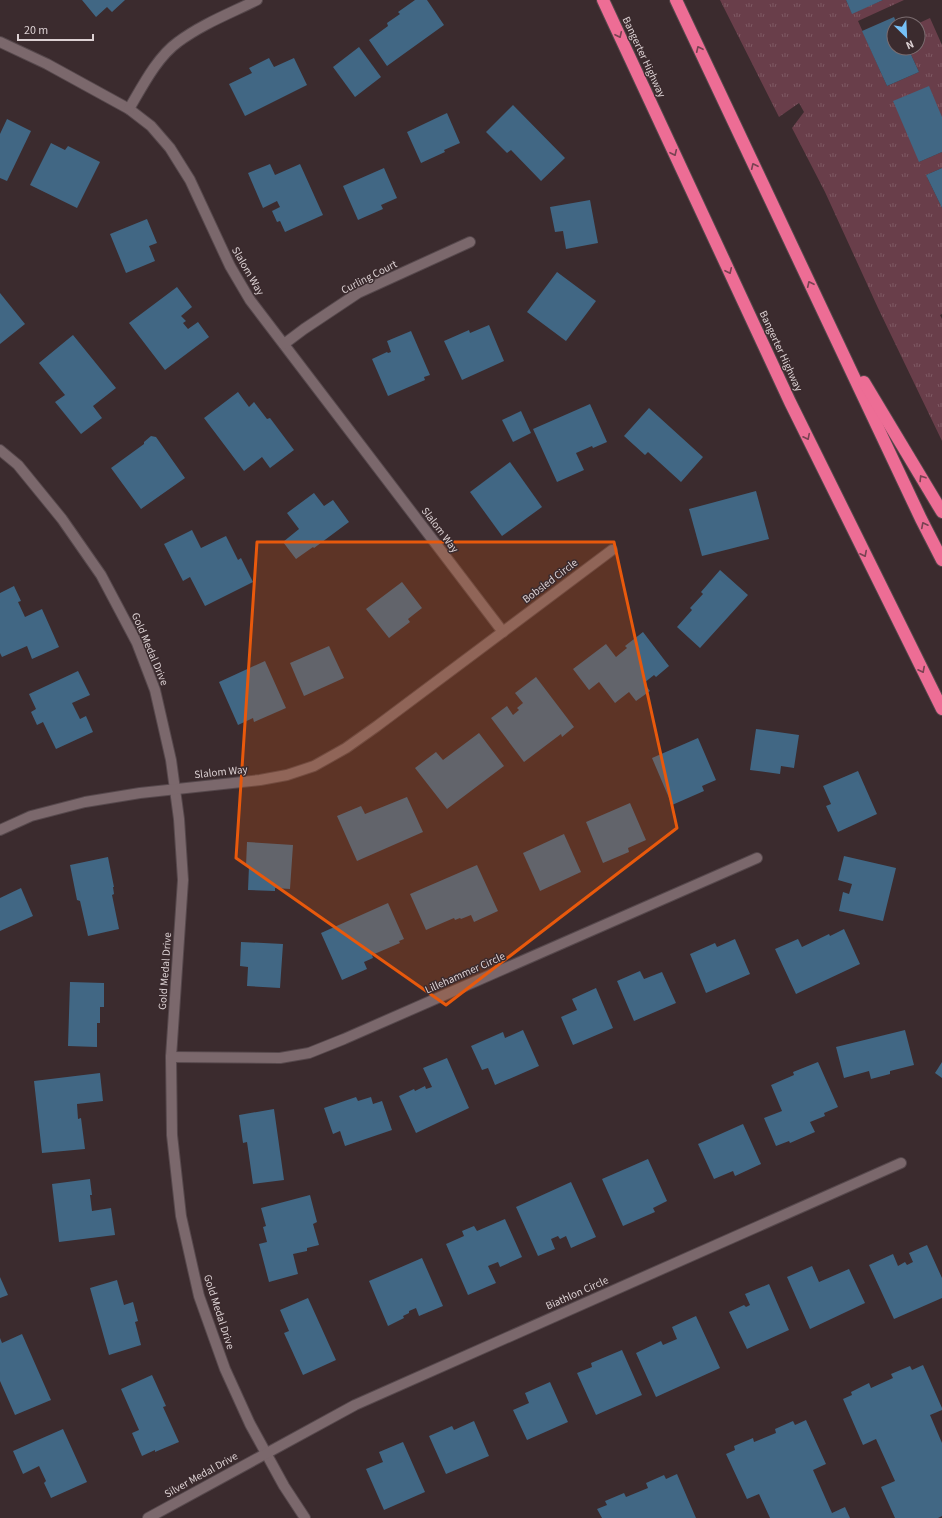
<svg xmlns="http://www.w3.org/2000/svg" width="942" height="1518" font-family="'Source Sans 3',sans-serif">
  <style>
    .grass { fill: url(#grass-tufts) }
    .building { fill: #416784 }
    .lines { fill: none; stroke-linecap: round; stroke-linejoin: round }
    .minor-casing { stroke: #56484c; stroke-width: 12 }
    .motorway-casing { stroke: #56484c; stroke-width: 14 }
    .minor { stroke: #7b686c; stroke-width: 10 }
    .motorway { stroke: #ed6d95; stroke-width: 12 }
    .oneway { stroke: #794252 }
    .marked { fill: #e8590c; fill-opacity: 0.2; stroke: #e8590c; stroke-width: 3; stroke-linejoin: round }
    .labels { text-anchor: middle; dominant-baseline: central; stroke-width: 3; stroke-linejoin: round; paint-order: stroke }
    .street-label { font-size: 11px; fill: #dcd1d3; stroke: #3b2b2e }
  </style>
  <defs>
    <pattern id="grass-tufts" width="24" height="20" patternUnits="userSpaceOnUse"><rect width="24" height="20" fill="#693e4a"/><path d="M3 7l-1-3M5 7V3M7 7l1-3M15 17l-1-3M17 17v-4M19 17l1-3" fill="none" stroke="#7e5963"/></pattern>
  </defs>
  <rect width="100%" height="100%" fill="#3b2b2e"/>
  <polygon class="grass" points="720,0 846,0 852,13 883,0 904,0 858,21 887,86 919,72 908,48 918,48 918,24 917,24 930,18 942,45 942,117 919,162 942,152 942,168 926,175 942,208 942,314 940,315 942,319 942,441 878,308 825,192 792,128 804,112 799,103 779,117"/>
  <g class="building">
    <polygon points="82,0 125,0 112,12 107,7 96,17"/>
    <polygon points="415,0 427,0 444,25 387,66 369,40 388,26 387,23 400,14 398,12"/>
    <polygon points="846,0 883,0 852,14"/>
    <polygon points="894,17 897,24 894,24 894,48 908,48 919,72 887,86 862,31"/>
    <polygon points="359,47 381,77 355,97 333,67"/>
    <polygon points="269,58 274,67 294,58 307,85 245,116 229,84 252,73 249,68"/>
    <polygon points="929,86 942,117 942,152 919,162 893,101"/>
    <polygon points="513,105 565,158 541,181 511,150 507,153 486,132"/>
    <polygon points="447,113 460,143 444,150 445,152 421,163 407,132"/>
    <polygon points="7,119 31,131 7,181 0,178 0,134"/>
    <polygon points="51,143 65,150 68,146 100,162 77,208 30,185"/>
    <polygon points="270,164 275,175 300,164 323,215 285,232 280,221 277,222 272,211 280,207 277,201 263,208 248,173"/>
    <polygon points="384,168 397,198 381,205 383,209 358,220 343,186"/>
    <polygon points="942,168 942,208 926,175"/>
    <polygon points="590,200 598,243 566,249 563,231 555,232 550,207"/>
    <polygon points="147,219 157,243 149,246 155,261 126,273 110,234"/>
    <polygon points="557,272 596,301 566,341 527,312"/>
    <polygon points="177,287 192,307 181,316 186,321 183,323 188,329 198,322 209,337 165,370 129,323"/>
    <polygon points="0,293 25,324 0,344"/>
    <polygon points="489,325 504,361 462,380 444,341 469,330 470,333"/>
    <polygon points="411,331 430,375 424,377 425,380 388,396 372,359 387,352 388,353 391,352 387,341"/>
    <polygon points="73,335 116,388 93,406 102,418 81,434 55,402 65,395 39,363"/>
    <polygon points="238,392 249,407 254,402 267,419 270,418 294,450 270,468 262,457 244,471 204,418"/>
    <polygon points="590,404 607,442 593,448 592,446 576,453 584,470 557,482 533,429"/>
    <polygon points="649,408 703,457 681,482 648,452 645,455 624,436"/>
    <polygon points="521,411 531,433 513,442 502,420"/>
    <polygon points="151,436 156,437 185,478 141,509 111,468 144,444 144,442"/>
    <polygon points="510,462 542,507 502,536 470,492"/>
    <polygon points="756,491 769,539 702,556 689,509"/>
    <polygon points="314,493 324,506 333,500 349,522 314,548 313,547 296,559 283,542 299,529 287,513"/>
    <polygon points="192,530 201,548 226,536 238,560 241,558 253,582 205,606 190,577 183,581 164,544"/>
    <polygon points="720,570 748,595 700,648 677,627 692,610 690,608 703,594 701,592"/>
    <polygon points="402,582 422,608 408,619 410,622 389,638 366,609"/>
    <polygon points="14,586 21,601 18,602 25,617 42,609 59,647 32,659 27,646 2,657 0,653 0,593"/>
    <polygon points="643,632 669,666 656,677 654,675 644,683 650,691 636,701 629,692 615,703 599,682 589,690 573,669 606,644 616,657 627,648 625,646"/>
    <polygon points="329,646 344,678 304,696 290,663"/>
    <polygon points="265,661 286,708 254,722 253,718 238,725 219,682"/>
    <polygon points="78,671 90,695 72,703 80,719 86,716 93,732 56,749 43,722 37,725 31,712 36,709 29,694"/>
    <polygon points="536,677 574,727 562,737 561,734 524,762 491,718 507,706 513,715 519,710 517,708 523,703 515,693"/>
    <polygon points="756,729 799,735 794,768 781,766 780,774 750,770"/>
    <polygon points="479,733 504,766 447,809 415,768 436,752 443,760"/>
    <polygon points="698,738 716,780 702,786 704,791 672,805 652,758"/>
    <polygon points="858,771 877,814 838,832 826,806 831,804 823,786"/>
    <polygon points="407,797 423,832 357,861 337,816 361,806 365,814"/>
    <polygon points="630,803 646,840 628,848 629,852 603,863 586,822"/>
    <polygon points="564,834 581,872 540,891 523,853"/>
    <polygon points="247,842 293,845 290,889 275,888 275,891 248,890 249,866 246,866"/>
    <polygon points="844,856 896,868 883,921 839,911 843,892 849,894 852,884 838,880"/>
    <polygon points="108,857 114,887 113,887 114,894 112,895 119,929 88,936 80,901 77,900 70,865"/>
    <polygon points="477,865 498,911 474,922 471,915 461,919 460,918 455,920 454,918 426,930 410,894"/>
    <polygon points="21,888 33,916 0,931 0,898"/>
    <polygon points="388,903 404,939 399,941 400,943 372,955 373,958 364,962 367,969 342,980 321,933"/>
    <polygon points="844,929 860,964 796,994 775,949 798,939 802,947 829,934 830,936"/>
    <polygon points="735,939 750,974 706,993 690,954 715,943 717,947"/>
    <polygon points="241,942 283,944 280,988 247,986 248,967 240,966"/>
    <polygon points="640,971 644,979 662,972 676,1003 634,1021 617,981"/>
    <polygon points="70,982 104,983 104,1007 100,1007 100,1023 97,1023 97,1047 68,1046"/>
    <polygon points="596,988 613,1028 573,1045 561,1017 577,1010 572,999"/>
    <polygon points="523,1030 539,1066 495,1085 488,1068 482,1070 471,1046 503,1032 505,1038"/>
    <polygon points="905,1030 914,1065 890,1071 890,1074 871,1079 869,1071 844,1078 836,1047"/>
    <polygon points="447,1058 469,1108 416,1133 399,1096 414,1089 415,1091 425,1086 426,1089 432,1087 423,1068"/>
    <polygon points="818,1062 838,1107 824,1113 825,1116 810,1122 815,1132 790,1143 789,1141 776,1146 764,1118 782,1111 771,1085 794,1075 793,1072"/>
    <polygon points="942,1062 942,1078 935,1073"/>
    <polygon points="100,1073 103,1101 77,1104 78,1119 81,1118 85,1149 42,1153 34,1081"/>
    <polygon points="356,1097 358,1101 371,1097 373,1104 382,1101 392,1130 345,1146 340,1131 333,1134 324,1108"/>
    <polygon points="274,1109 284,1180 253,1184 247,1142 243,1143 239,1115"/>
    <polygon points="743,1124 761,1164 735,1176 733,1171 714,1179 698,1144"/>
    <polygon points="648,1159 667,1201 653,1208 655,1212 623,1226 602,1179"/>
    <polygon points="90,1179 92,1195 90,1195 92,1211 111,1208 115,1235 59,1242 52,1184"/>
    <polygon points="571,1182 596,1237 571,1248 566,1236 560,1239 558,1236 551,1239 555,1249 538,1256 516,1207"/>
    <polygon points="310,1195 317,1222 313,1224 319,1245 307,1248 307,1251 293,1254 298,1274 269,1282 259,1244 267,1242 263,1227 266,1226 261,1208"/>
    <polygon points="505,1219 522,1257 500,1267 498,1262 488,1266 496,1283 468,1295 446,1244 464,1236 462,1231 474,1226 477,1231"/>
    <polygon points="927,1245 942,1278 942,1298 894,1319 869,1265 893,1254 898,1266 905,1262 907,1265 913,1262 909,1253"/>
    <polygon points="422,1258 443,1306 419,1316 416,1308 409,1311 409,1313 403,1316 404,1318 388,1326 369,1281"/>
    <polygon points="812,1266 819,1282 849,1269 865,1303 810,1329 787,1277"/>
    <polygon points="0,1277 8,1295 0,1298"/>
    <polygon points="117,1280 124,1305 133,1302 138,1321 135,1322 141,1345 109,1355 90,1288"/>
    <polygon points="769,1284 789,1330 747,1349 729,1312 744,1305 746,1307 750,1305 745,1294"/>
    <polygon points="308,1298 336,1360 303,1375 284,1333 289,1331 280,1310"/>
    <polygon points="696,1316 720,1368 656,1397 636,1353 661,1341 663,1345 677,1339 672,1327"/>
    <polygon points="22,1334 51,1400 15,1415 0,1381 0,1338 2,1343"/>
    <polygon points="622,1350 642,1395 596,1415 577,1373 592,1367 591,1363"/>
    <polygon points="923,1365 942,1408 942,1410 930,1415 942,1443 942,1516 938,1518 895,1518 881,1487 895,1481 876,1439 863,1445 843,1399 852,1395 851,1392 869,1383 871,1388 893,1378 891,1374 910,1366 912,1370"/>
    <polygon points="152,1375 166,1406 163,1407 179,1442 155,1452 155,1450 142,1456 132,1433 139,1430 121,1389"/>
    <polygon points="550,1382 568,1422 527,1440 513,1410 529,1403 525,1393"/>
    <polygon points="806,1420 826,1464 813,1470 832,1513 845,1507 850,1518 770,1518 759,1494 747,1499 726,1454 735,1450 734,1446 753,1438 754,1442 776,1433 775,1429 793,1421 795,1425"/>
    <polygon points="474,1421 489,1456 446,1474 429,1436 452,1426 454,1430"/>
    <polygon points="63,1429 87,1482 51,1498 44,1483 46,1481 39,1466 23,1474 13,1451"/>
    <polygon points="403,1442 425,1492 384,1510 366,1469 383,1462 379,1452"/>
    <polygon points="677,1474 696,1518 602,1518 597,1509 607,1505 605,1501 624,1493 626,1497 648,1488 646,1483 664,1475 666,1479"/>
  </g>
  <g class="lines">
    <g class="minor-casing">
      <g id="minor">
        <polyline points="0,42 47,64 129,109 151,126 170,148 190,180 230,266 250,300 503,632"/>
        <path d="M129 109C142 87 157 57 178 42 202 24 231 13 257 0"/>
        <polyline points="284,344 304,329 358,293 470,242"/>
        <polyline points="0,450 18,465 62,519 101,575 137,643 155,690 171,760 179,819 183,880 171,1057 172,1135 181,1216 199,1296 225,1369 250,1424 284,1486 305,1518"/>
        <polyline points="0,830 31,816 85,802 140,793 260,780 287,775 314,766 346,748 377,726 612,550"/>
        <polyline points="171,1057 280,1058 309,1053 344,1039 757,858"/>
        <polyline points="148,1518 355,1405 901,1163"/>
      </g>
    </g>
    <g class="motorway-casing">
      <g id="motorway">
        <polyline points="603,0 790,402 942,709"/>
        <polyline points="676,0 921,519 942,560"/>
        <polyline points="864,382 942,512"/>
      </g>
    </g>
    <use href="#minor" class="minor"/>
    <use href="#motorway" class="motorway"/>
  </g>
  <defs><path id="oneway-chevron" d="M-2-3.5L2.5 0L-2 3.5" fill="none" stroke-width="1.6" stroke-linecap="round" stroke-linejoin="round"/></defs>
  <g class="oneway">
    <use href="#oneway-chevron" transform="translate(619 35) rotate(65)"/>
    <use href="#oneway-chevron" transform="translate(699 49) rotate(-115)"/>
    <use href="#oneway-chevron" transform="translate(674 153) rotate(65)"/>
    <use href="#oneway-chevron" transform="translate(754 166) rotate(-115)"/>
    <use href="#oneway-chevron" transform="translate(729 271) rotate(65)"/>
    <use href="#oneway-chevron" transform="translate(810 284) rotate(-115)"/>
    <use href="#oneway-chevron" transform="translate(807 437) rotate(64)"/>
    <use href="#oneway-chevron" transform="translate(922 478) rotate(-122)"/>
    <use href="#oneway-chevron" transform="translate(924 525) rotate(-117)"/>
    <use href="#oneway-chevron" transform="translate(864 554) rotate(63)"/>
    <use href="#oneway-chevron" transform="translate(922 670) rotate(63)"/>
  </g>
  <path class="marked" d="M257 542H614L677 828 446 1005 236 858Z"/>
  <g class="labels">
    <g class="street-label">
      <text transform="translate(644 57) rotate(65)">Bangerter Highway</text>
      <text transform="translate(248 271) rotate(60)">Slalom Way</text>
      <text transform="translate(369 277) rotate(-27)">Curling Court</text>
      <text transform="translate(781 351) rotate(65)">Bangerter Highway</text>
      <text transform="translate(440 530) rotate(53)">Slalom Way</text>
      <text transform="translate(550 581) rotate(-37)">Bobsled Circle</text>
      <text transform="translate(150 649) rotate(67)">Gold Medal Drive</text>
      <text transform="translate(221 772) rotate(-6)">Slalom Way</text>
      <text transform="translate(165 971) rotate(-86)">Gold Medal Drive</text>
      <text transform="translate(465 973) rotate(-24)">Lillehammer Circle</text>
      <text transform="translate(577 1293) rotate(-24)">Biathlon Circle</text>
      <text transform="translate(219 1312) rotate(72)">Gold Medal Drive</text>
      <text transform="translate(201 1475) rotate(-29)">Silver Medal Drive</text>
    </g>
  </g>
  <g transform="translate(906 36) rotate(156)"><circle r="19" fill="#3b2b2e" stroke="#7b6d70"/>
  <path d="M0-3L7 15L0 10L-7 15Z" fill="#76c0f7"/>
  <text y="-6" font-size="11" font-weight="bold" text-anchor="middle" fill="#dcd1d3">N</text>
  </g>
  <path d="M18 34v6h75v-6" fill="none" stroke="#dcd1d3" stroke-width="2"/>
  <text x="24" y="34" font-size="12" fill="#dcd1d3" stroke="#3b2b2e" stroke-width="3" paint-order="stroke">20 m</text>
</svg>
